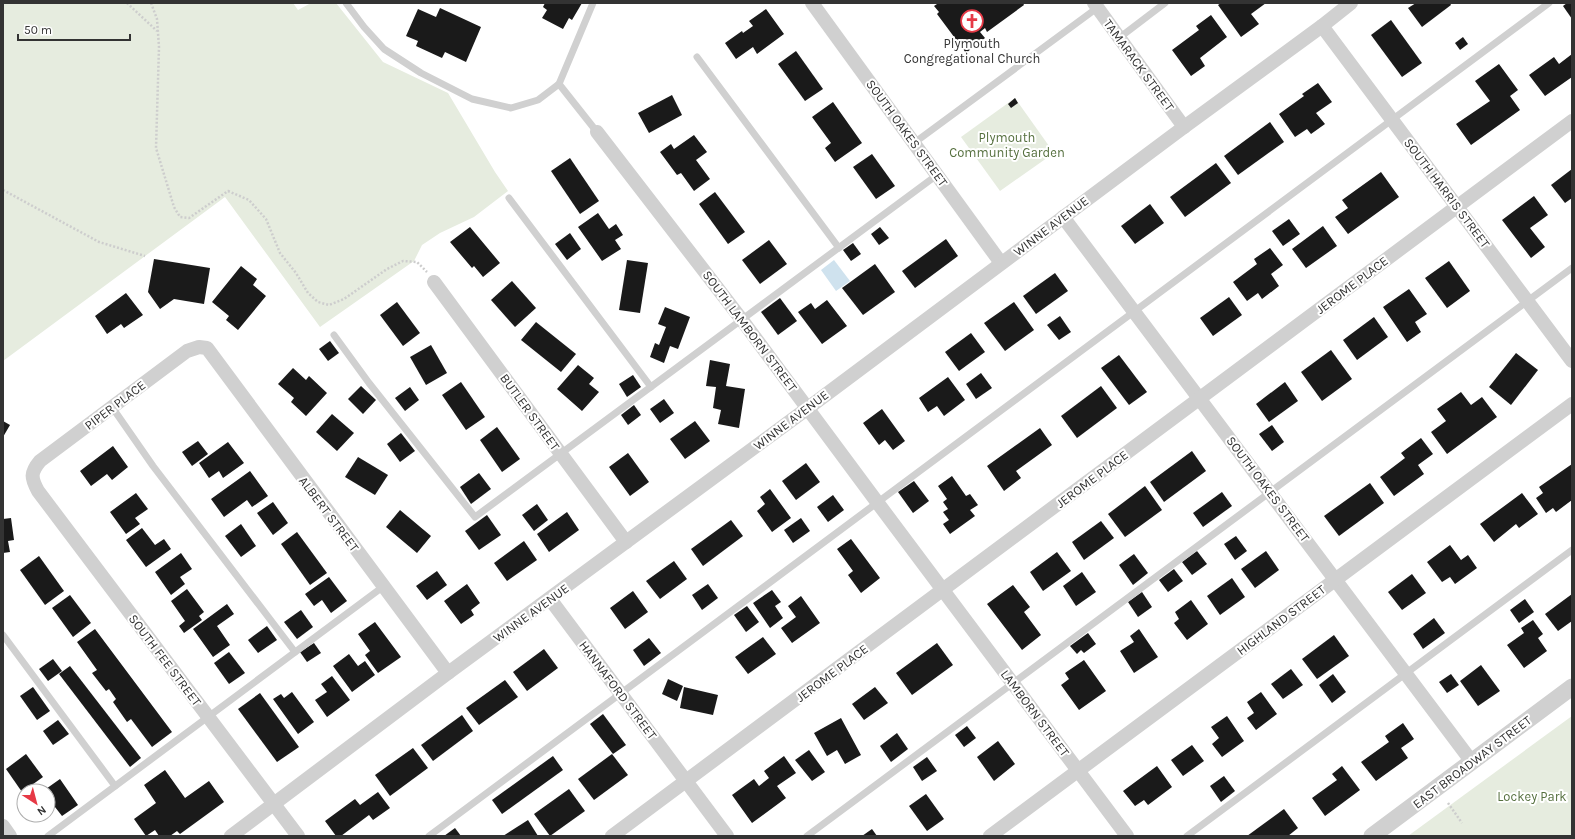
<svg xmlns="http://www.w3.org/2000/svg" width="1575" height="839" font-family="Karla,sans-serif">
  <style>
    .green { fill: #e6ecdf }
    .water { fill: #cfe2ee }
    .building { fill: #1a1a1a }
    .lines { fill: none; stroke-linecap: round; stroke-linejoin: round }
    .path { stroke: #cdcdcd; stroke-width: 2.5; stroke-dasharray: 2 2; stroke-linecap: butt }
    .service { stroke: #d0d0d0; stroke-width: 7 }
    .minor { stroke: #d0d0d0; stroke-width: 14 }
    .tertiary { stroke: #d0d0d0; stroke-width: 17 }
    .labels { text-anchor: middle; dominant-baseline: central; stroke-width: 4; stroke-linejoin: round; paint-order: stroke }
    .poi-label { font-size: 13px; fill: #333; stroke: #fff }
    .street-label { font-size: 13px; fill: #333; stroke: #fff }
    .park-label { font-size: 13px; fill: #56703f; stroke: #fff }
  </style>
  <rect width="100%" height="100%" fill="#fff"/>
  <g class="green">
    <polygon points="3,3 293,3 298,10 311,3 336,3 383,62 448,93 495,172 508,191 474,217 440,233 422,245 414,261 320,327 225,197 3,361"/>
    <polygon points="1015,98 1054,153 1000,191 961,137"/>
    <polygon points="1572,716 1572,836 1408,836"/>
  </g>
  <polygon class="water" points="834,260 850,281 836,291 821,270"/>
  <g class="building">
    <polygon points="545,3 582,3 572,20 569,18 563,29 542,18 547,10 543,7"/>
    <polygon points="936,3 1023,3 1024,5 987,32 985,28 980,32 985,38 966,53 937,14 939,12 934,6 937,4"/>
    <polygon points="1221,3 1266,3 1251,14 1259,24 1241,37 1218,5"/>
    <polygon points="1416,3 1450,3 1451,5 1422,27 1408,8"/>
    <polygon points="1567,3 1572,3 1572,19 1563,6"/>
    <polygon points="440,8 481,27 466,62 445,52 442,58 416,46 418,41 406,36 418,9 436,17"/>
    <polygon points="766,9 784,34 757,54 753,47 736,59 725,43 742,31 743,33 753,26 749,21"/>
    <polygon points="1211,15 1227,37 1200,58 1205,66 1191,76 1172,50 1199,30 1196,26"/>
    <polygon points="1391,20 1422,63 1402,77 1371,35"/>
    <polygon points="1463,37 1468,44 1460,50 1455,43"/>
    <polygon points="796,51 823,89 805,101 778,64"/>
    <polygon points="1572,54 1572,77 1545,96 1529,75 1554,57 1559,64"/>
    <polygon points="1499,64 1518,90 1510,96 1520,110 1471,145 1456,124 1490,101 1475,81"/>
    <polygon points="1318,83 1332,102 1316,113 1325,124 1311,134 1307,129 1295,137 1279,114 1304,96 1302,94"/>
    <polygon points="672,95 682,115 649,133 638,113"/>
    <polygon points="1015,98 1018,103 1011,108 1008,104"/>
    <polygon points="833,102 862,143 835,162 825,148 831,143 812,117"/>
    <polygon points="1270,122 1284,142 1238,175 1224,156"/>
    <polygon points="694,135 707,152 696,160 710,179 694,191 681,173 677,175 660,152 671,144 674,149"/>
    <polygon points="872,154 895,186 876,199 853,167"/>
    <polygon points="570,158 599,201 580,214 551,171"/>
    <polygon points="1216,163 1231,183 1185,217 1170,197"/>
    <polygon points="1572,169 1572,198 1565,203 1551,185"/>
    <polygon points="1381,172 1399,197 1348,234 1335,217 1348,208 1342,200"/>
    <polygon points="715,192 745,232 728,244 699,204"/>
    <polygon points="1534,196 1548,215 1530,228 1545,247 1531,258 1502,220"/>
    <polygon points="1150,204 1164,223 1135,244 1121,226"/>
    <polygon points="598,213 609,229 616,224 623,235 615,240 621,249 602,261 578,227"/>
    <polygon points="1289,219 1300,234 1283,246 1272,231"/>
    <polygon points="1323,226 1337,246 1306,268 1292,249"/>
    <polygon points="470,227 500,263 483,277 474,266 472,268 450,242"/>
    <polygon points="880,227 889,238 879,245 871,234"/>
    <polygon points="570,233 581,249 567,260 555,244"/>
    <polygon points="946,239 958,256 915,288 902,271"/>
    <polygon points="769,240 787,264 760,284 742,260"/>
    <polygon points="853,243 861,254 851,261 843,250"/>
    <polygon points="1270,248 1283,265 1271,274 1279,286 1262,299 1258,293 1247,301 1233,282 1257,264 1254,259"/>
    <polygon points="154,259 210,268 204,304 174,299 160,309 148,292"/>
    <polygon points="627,260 648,263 640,313 619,310"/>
    <polygon points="1449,261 1470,291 1447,308 1425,278"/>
    <polygon points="875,264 895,292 863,315 842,288"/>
    <polygon points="241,266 257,279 253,285 266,296 238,330 226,320 229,316 212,302"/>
    <polygon points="1055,273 1068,291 1036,314 1023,296"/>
    <polygon points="512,281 536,308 515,327 491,300"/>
    <polygon points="1409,289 1427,314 1415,322 1421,332 1407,342 1383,307"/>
    <polygon points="126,293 143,315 124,328 121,324 107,334 95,316"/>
    <polygon points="1229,297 1242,315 1213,336 1200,318"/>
    <polygon points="780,298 797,321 778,335 761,312"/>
    <polygon points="827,300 847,326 822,344 798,312 811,303 815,309"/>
    <polygon points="397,302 420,333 403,346 380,315"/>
    <polygon points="1014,302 1034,330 1005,351 984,323"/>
    <polygon points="665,307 690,317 678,349 670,346 664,363 650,357 655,343 659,345 666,327 658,324"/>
    <polygon points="1060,316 1071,332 1059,340 1047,325"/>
    <polygon points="1374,317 1388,337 1357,360 1343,340"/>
    <polygon points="536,322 576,354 561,372 521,340"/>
    <polygon points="971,333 985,352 959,371 945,352"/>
    <polygon points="330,341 339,353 328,361 319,349"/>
    <polygon points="431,345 447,373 426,385 410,357"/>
    <polygon points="1331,350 1352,379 1322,401 1301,372"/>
    <polygon points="1516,353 1538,370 1511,405 1489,387"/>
    <polygon points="1119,355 1147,392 1129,405 1101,368"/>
    <polygon points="710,360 730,364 726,386 745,389 739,428 718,424 721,410 713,408 716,387 706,386"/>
    <polygon points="578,365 594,378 589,384 599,392 582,411 557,389"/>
    <polygon points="293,368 306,380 309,376 327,393 306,416 291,402 294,398 278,384"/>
    <polygon points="981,373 992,388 976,399 966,384"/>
    <polygon points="633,375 641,387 627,397 619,384"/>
    <polygon points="948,377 965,400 944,416 937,406 928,412 919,398"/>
    <polygon points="461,382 485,417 466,430 442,395"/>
    <polygon points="1285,382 1298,401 1269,422 1256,404"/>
    <polygon points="361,386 376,400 363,414 348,399"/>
    <polygon points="1101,386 1117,408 1077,438 1061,416"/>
    <polygon points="410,387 419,400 405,411 395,398"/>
    <polygon points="1461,392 1471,405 1482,397 1497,417 1447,454 1431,432 1446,421 1437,409"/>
    <polygon points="664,399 674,413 660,423 650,409"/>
    <polygon points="634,405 641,415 628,425 621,415"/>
    <polygon points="882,409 905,441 893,450 885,440 879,445 863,423"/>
    <polygon points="332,414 354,433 337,451 316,432"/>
    <polygon points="3,421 10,425 3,437"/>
    <polygon points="695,421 710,441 685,459 670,439"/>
    <polygon points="1272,425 1284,442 1272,451 1259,434"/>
    <polygon points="497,427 520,459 502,472 480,440"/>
    <polygon points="1040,428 1052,445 1016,471 1021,478 1004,491 987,466"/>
    <polygon points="401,433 415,451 400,462 387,444"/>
    <polygon points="1421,438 1433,454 1418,465 1424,474 1394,496 1380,477 1405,458 1401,453"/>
    <polygon points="198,441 208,454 192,466 182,452"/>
    <polygon points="228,442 244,463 223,478 219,471 209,478 199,463"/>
    <polygon points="113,446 128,467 112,480 107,474 91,486 80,471"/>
    <polygon points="1192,451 1206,471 1164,502 1150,482"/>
    <polygon points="628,453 649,482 630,496 609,467"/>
    <polygon points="358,457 388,475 375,495 345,477"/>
    <polygon points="806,463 820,482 796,500 782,481"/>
    <polygon points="1572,464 1572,500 1556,512 1553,508 1546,513 1536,498 1543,493 1539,487"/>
    <polygon points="250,471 268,496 252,507 247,500 224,517 211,499"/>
    <polygon points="479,473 491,489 471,504 460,487"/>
    <polygon points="952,476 966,496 970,494 978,505 970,510 975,516 950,534 943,524 949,520 943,512 948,509 943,502 947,499 938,486"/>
    <polygon points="914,481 929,501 913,513 898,492"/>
    <polygon points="1370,483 1384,503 1339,536 1324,516"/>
    <polygon points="1145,486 1162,510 1125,537 1108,514"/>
    <polygon points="770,489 791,518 772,532 757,511 765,504 760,497"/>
    <polygon points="1222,492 1232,506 1203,527 1193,513"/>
    <polygon points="136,493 148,509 135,518 140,524 126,534 110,512"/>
    <polygon points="1522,493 1538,514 1519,528 1516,524 1494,542 1480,524"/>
    <polygon points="833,495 844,510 828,522 817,507"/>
    <polygon points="273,502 288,523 273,535 257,513"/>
    <polygon points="537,504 548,520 534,531 522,515"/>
    <polygon points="400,510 431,536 417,553 386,527"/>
    <polygon points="567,512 579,530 549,552 537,534"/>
    <polygon points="487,515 501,535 479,550 465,531"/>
    <polygon points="11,518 14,540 8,541 10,552 3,553 3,519"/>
    <polygon points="801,518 810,531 793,543 784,530"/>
    <polygon points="731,520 743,536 703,566 691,549"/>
    <polygon points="1101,521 1114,538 1084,560 1072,542"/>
    <polygon points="241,524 256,546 241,557 225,536"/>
    <polygon points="142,528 155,545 164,539 171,549 146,567 126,540"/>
    <polygon points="297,532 327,573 310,585 281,544"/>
    <polygon points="1236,536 1247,551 1235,560 1224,544"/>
    <polygon points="851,539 880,578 861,593 848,575 853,571 837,549"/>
    <polygon points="524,541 537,560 507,581 494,563"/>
    <polygon points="1450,545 1461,560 1468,555 1477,568 1455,584 1450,577 1442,582 1427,562"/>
    <polygon points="1197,551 1207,564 1192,575 1182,562"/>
    <polygon points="1266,551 1279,570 1255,588 1241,569"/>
    <polygon points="1057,552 1071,571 1043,591 1030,572"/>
    <polygon points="181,553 192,569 180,577 185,584 171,595 155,572"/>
    <polygon points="1134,554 1148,573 1133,585 1119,565"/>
    <polygon points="39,556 64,591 45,605 20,570"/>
    <polygon points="674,561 687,579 660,599 646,581"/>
    <polygon points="1174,569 1183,581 1168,592 1159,580"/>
    <polygon points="437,571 447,585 427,600 416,586"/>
    <polygon points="1082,572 1096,592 1076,606 1063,586"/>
    <polygon points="1412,574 1426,593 1402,610 1388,592"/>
    <polygon points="329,577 347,601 331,613 322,600 314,606 305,594"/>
    <polygon points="1232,578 1245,597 1220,615 1207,596"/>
    <polygon points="467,584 480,603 471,610 474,615 461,624 444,601"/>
    <polygon points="708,584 718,598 702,610 692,595"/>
    <polygon points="1013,585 1030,607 1024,612 1041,635 1022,650 987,604"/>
    <polygon points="187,589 204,612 199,616 202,620 184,633 179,626 185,621 171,601"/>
    <polygon points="772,590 781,602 775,606 783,618 770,628 753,603"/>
    <polygon points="633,591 648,612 625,629 610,608"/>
    <polygon points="1142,592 1152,607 1138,617 1128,602"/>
    <polygon points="1572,594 1572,621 1558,631 1545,614"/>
    <polygon points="70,595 91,623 73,637 52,608"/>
    <polygon points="801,596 820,623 792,643 781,628 796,617 788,606"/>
    <polygon points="1525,599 1534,612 1519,623 1510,610"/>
    <polygon points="1191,600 1208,624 1187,640 1174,623 1179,619 1175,612"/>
    <polygon points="227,604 234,614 217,626 230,645 213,657 193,629"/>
    <polygon points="747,606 759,622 746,632 734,615"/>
    <polygon points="301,610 313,627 297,639 284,622"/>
    <polygon points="1434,618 1445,633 1423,649 1413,634"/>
    <polygon points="1533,620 1543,634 1538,638 1547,651 1524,668 1507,645 1524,633 1521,628"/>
    <polygon points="375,622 401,657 378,673 365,655 370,651 358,634"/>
    <polygon points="267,626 277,640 258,653 248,640"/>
    <polygon points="95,629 172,732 152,747 131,719 127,722 113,702 116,699 109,689 106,691 92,673 97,670 77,642"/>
    <polygon points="1139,629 1158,657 1134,673 1120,651 1134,642 1130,636"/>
    <polygon points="1088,633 1096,644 1084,653 1081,650 1077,654 1070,646"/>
    <polygon points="1334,635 1349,656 1317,679 1302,659"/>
    <polygon points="763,637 776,654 748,674 735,657"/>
    <polygon points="649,638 661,653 644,666 633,650"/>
    <polygon points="314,643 321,653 307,662 300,652"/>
    <polygon points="937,643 953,665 912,695 896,673"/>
    <polygon points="544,649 558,668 527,691 513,672"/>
    <polygon points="229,652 245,673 229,684 214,663"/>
    <polygon points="349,654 358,666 365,661 375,675 352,692 333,666"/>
    <polygon points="53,659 62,671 48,681 39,669"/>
    <polygon points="1084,660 1106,691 1079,710 1061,685 1069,679 1065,673"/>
    <polygon points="1481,665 1500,691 1478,706 1460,681"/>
    <polygon points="70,666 141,758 130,767 59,674"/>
    <polygon points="1291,669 1303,685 1283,699 1271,684"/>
    <polygon points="1333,674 1346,692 1332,703 1319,685"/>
    <polygon points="1451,674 1459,685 1447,693 1439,682"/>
    <polygon points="332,676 350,700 327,717 315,700 327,692 321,684"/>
    <polygon points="668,679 683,686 677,701 662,694"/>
    <polygon points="505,680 518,697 479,725 466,708"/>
    <polygon points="33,687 50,711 37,720 20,696"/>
    <polygon points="684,687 718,695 713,715 680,708"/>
    <polygon points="875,687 888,703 864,720 852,704"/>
    <polygon points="292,692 314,722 298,734 273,699 281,694 284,698"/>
    <polygon points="1261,692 1277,714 1256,730 1247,718 1254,713 1247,702"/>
    <polygon points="260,693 299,747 277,762 238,709"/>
    <polygon points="603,714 626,745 613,754 590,724"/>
    <polygon points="462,715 473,731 433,761 421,745"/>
    <polygon points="1227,716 1244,741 1222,757 1212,744 1219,738 1211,727"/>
    <polygon points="841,718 861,755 845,764 837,750 827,756 814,733"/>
    <polygon points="58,720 69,734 53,745 43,731"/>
    <polygon points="1403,723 1414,739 1401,748 1408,758 1376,781 1361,762 1389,742 1385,736"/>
    <polygon points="967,726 976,738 964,747 955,735"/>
    <polygon points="897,733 908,749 891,762 880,746"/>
    <polygon points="998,741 1015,764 994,781 977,757"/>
    <polygon points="1192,745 1204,761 1183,776 1171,760"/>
    <polygon points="413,748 428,768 390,796 375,775"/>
    <polygon points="809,750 825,772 812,781 795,760"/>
    <polygon points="26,754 43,777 22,792 6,769"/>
    <polygon points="612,754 628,775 594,800 578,779"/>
    <polygon points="553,756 563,770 502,814 492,800"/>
    <polygon points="784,756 796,773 777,786 786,798 752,823 732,795 754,779 759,786 769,778 764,771"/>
    <polygon points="927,757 937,771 922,781 913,767"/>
    <polygon points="1157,766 1172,787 1148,805 1144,800 1135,806 1123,791"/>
    <polygon points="1342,766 1360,790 1325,816 1312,798 1337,780 1332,774"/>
    <polygon points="165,770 185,798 209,781 224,802 180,834 177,831 170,836 159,836 155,830 146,836 134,819 156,803 144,785"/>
    <polygon points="1224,776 1235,791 1221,802 1210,786"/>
    <polygon points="60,779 78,805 62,816 55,807 48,812 48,791 43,791"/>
    <polygon points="569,789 585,811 550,836 534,814"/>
    <polygon points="378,792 390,808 373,820 369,815 341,836 336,836 325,821 355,799 360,805"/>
    <polygon points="926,794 944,819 927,831 909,806"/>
    <polygon points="1284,809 1298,828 1288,836 1247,836"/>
    <polygon points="528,820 538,836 503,836"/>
    <polygon points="455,828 461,836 444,836"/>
    <polygon points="872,829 877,836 862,836"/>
  </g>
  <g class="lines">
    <g class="path">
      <polyline points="127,3 157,31"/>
      <polyline points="151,3 157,19 159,47 156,148 174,207 180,217 189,218 228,191 249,200 266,219 280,253 296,273 308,293 318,302 329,305 344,299 387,269 403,261 417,262 427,272"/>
      <polyline points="3,190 99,242 145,256"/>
      <polyline points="1448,803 1462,823"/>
    </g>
    <g class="service">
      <polyline points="346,3 364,27 384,49 421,73 472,99 511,108 538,100 559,84 593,3"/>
      <polyline points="1119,38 1165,3"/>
      <polyline points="697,57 839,248"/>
      <polyline points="559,84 597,132"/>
      <polyline points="914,143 1097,8"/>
      <polyline points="509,198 651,387"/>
      <polyline points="334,335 369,383 475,517 937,175"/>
      <polyline points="112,407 153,466 295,652"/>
      <polyline points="3,635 115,786"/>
      <polyline points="48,836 384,586"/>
      <polyline points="429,836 1549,3"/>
      <polyline points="807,836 1572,268"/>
      <polyline points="1187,836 1572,550"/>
    </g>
    <g class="minor">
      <polyline points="812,3 1001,263"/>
      <polyline points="1094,3 1184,127"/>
      <polyline points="1322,26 1572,361"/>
      <polyline points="597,132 742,320 877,502 1127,836"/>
      <polyline points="1063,217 1472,762"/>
      <polyline points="434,282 626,542"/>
      <polyline points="550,599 727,836"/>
      <polyline points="3,826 10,836"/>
      <polyline points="231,836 448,673 808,408 1184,127 1322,26 1351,3"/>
      <path d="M298 836 38 491C31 478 30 473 40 461L187 351 199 347 207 348 448 673"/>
      <polyline points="612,836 1572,121"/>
      <polyline points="990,836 1572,404"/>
    </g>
    <polyline class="tertiary" points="1372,836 1572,687"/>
  </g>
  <defs>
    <g id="church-ring" transform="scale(1.15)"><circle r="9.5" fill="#fff" stroke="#e63946" stroke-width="1.5"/><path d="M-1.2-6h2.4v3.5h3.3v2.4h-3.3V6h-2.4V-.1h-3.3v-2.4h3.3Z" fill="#e63946"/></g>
  </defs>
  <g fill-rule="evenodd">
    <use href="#church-ring" x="972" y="21"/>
  </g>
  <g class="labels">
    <g class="poi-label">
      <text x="972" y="43">Plymouth<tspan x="972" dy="15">Congregational Church</tspan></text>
    </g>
    <g class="street-label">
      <text transform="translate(1139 65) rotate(54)">TAMARACK STREET</text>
      <text transform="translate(907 133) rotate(54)">SOUTH OAKES STREET</text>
      <text transform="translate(1447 193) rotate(53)">SOUTH HARRIS STREET</text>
      <text transform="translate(1051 226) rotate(-37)">WINNE AVENUE</text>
      <text transform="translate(1352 285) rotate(-37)">JEROME PLACE</text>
      <text transform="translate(750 331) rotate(53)">SOUTH LAMBORN STREET</text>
      <text transform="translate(115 405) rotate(-37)">PIPER PLACE</text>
      <text transform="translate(530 412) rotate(54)">BUTLER STREET</text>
      <text transform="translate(791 420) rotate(-37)">WINNE AVENUE</text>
      <text transform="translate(1092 479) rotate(-37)">JEROME PLACE</text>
      <text transform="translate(1268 489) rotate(53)">SOUTH OAKES STREET</text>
      <text transform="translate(329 514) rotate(53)">ALBERT STREET</text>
      <text transform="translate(531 613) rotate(-36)">WINNE AVENUE</text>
      <text transform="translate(1281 620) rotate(-37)">HIGHLAND STREET</text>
      <text transform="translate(165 660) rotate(53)">SOUTH FEE STREET</text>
      <text transform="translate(832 673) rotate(-37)">JEROME PLACE</text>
      <text transform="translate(618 690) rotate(53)">HANNAFORD STREET</text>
      <text transform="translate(1035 713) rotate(53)">LAMBORN STREET</text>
      <text transform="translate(1472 762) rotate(-37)">EAST BROADWAY STREET</text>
    </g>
    <g class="park-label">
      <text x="1007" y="137">Plymouth<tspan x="1007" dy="15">Community Garden</tspan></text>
      <text x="1532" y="796">Lockey Park</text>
    </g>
  </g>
  <rect width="1575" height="839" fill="none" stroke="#333333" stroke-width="8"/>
  <g transform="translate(36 803) rotate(144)"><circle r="19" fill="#ffffff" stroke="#adadad"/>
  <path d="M0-3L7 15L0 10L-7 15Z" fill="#e63946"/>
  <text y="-6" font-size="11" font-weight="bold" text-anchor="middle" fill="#333333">N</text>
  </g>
  <path d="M18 34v6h112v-6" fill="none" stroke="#333333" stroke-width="2"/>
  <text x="24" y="34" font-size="12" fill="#333333" stroke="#ffffff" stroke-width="3" paint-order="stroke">50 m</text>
</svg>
